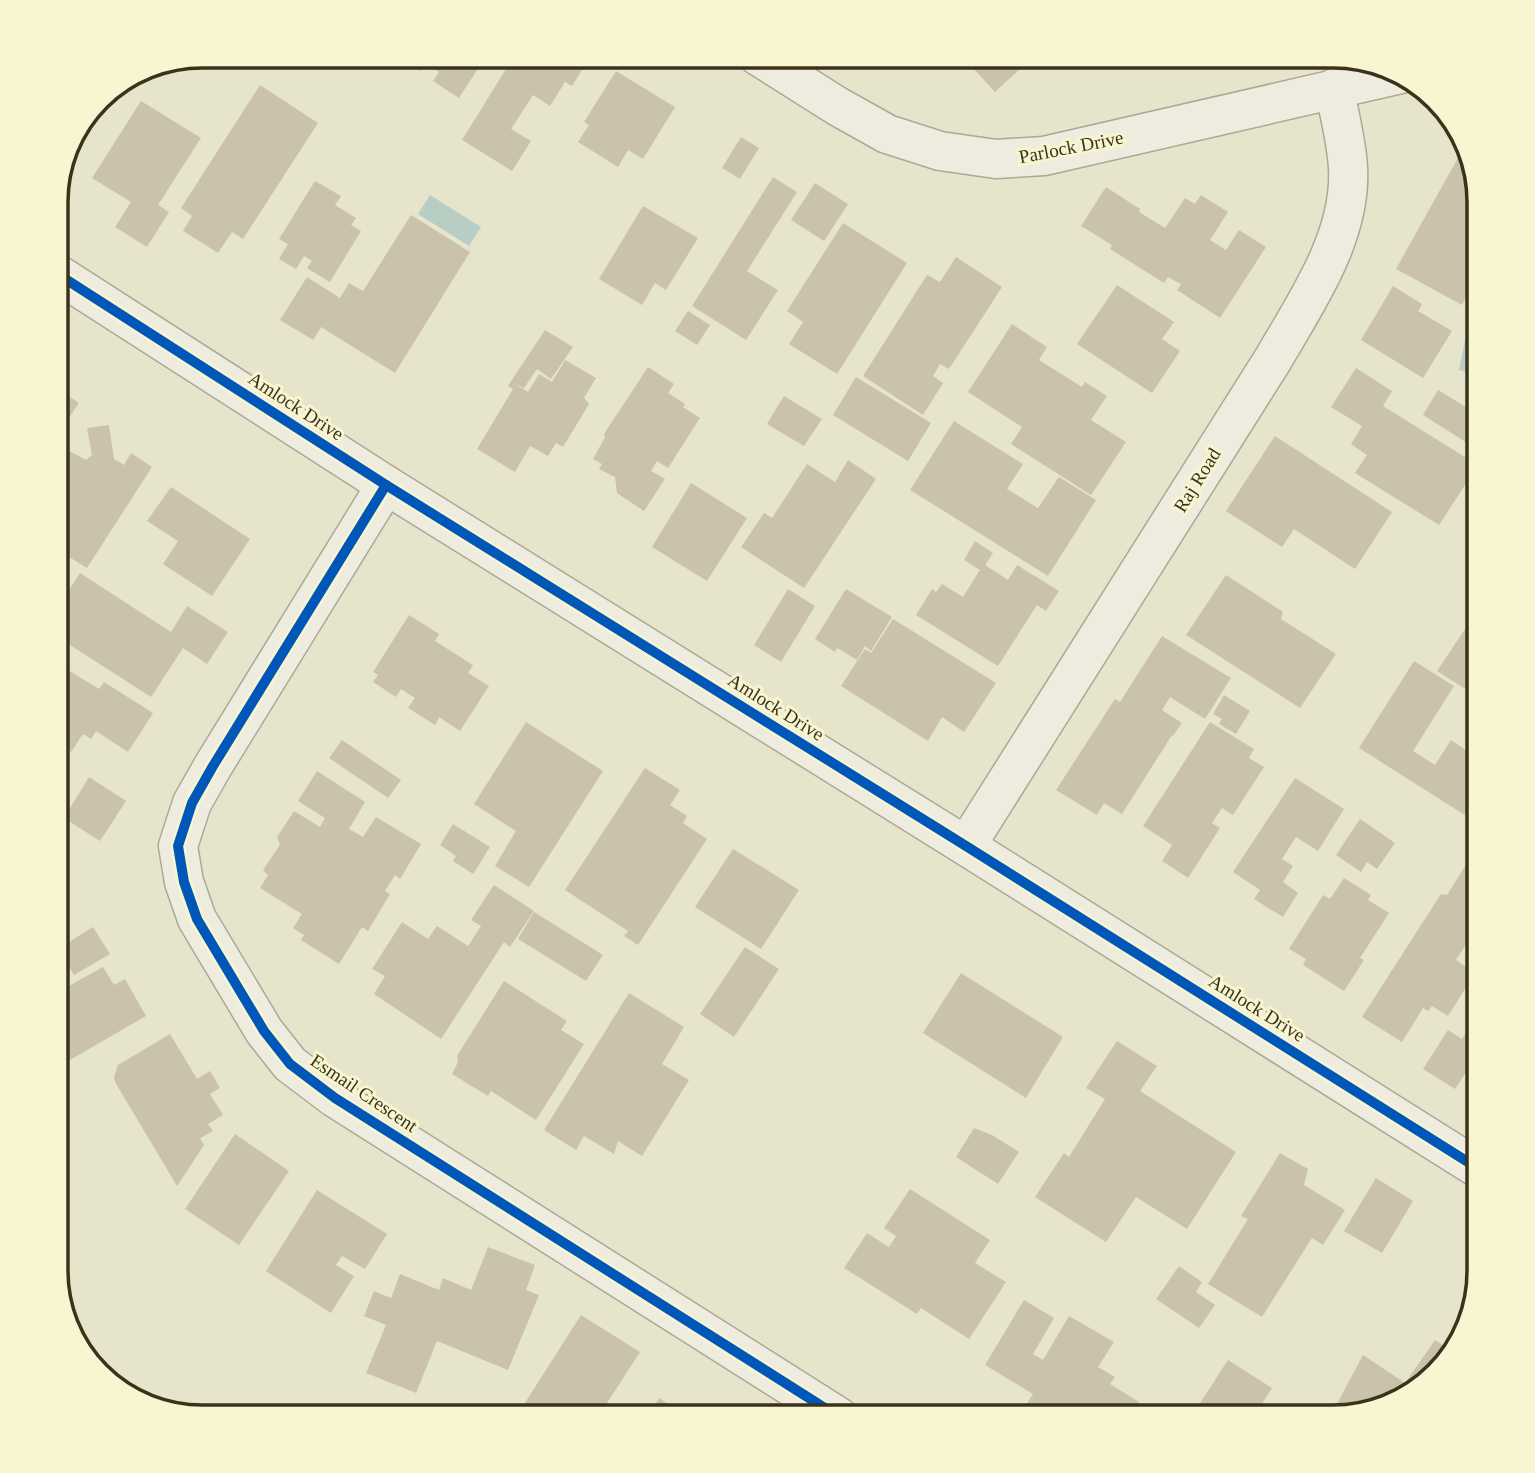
<svg xmlns="http://www.w3.org/2000/svg" width="1535" height="1473" font-family="'Times New Roman',serif">
  <style>
    .water { fill: #b8cec4 }
    .building { fill: #cbc2ac }
    .lines { fill: none; stroke-linecap: round; stroke-linejoin: round }
    .minor-casing { stroke: #aca896; stroke-width: 41 }
    .minor { stroke: #eeecdf; stroke-width: 38 }
    .cycleway-casing { stroke: #f8f5d1; stroke-width: 15 }
    .cycleway { stroke: #0057b8; stroke-width: 10 }
    .labels { text-anchor: middle; dominant-baseline: central; stroke-width: 6; stroke-linejoin: round; paint-order: stroke }
    .street-label { font-size: 19px; fill: #3b321c; stroke: #f8f5d1 }
    .rim { fill: none; stroke: #3b321c; stroke-width: 3.5 }
  </style>
  <rect width="100%" height="100%" fill="#e7e4cc"/>
  <g class="water">
    <polygon points="430,195 481,227 469,246 418,214"/>
    <polygon points="1467,330 1479,337 1479,401 1470,394 1472,386 1470,381 1466,380 1467,372 1459,370"/>
  </g>
  <g class="building">
    <polygon points="336,56 358,56 352,66"/>
    <polygon points="398,56 486,56 459,98 433,81 439,72 426,64 421,71"/>
    <polygon points="514,56 588,56 590,57 572,86 565,82 550,106 533,95 511,129 531,141 512,171 462,140"/>
    <polygon points="962,56 1034,56 995,92"/>
    <polygon points="616,71 675,107 643,159 628,150 618,167 578,142 589,125 584,122"/>
    <polygon points="124,81 126,84 102,103 100,100 105,92"/>
    <polygon points="260,85 318,123 243,239 232,232 218,253 183,231 192,216 181,208"/>
    <polygon points="141,101 201,138 158,205 169,212 147,247 115,227 131,202 92,178"/>
    <polygon points="741,137 759,148 740,179 722,168"/>
    <polygon points="1464,147 1469,149 1479,201 1479,285 1471,287 1462,305 1396,269"/>
    <polygon points="773,177 797,192 747,271 778,290 746,340 692,306"/>
    <polygon points="315,181 341,196 335,205 356,218 351,225 361,231 330,282 307,268 312,261 304,256 296,269 279,259 288,244 279,239"/>
    <polygon points="815,183 848,204 824,241 791,220"/>
    <polygon points="1106,187 1140,209 1139,212 1165,228 1185,198 1195,204 1201,195 1228,212 1210,240 1226,250 1239,230 1266,247 1220,318 1177,290 1181,284 1168,277 1164,283 1110,249 1112,245 1081,226"/>
    <polygon points="643,206 698,238 666,290 655,283 642,305 599,279"/>
    <polygon points="411,215 470,252 395,373 321,327 313,340 280,320 307,277 340,298 349,283 363,291"/>
    <polygon points="843,223 907,263 837,374 789,344 803,322 787,311"/>
    <polygon points="956,257 1002,287 949,369 940,364 933,376 943,383 923,415 863,376 927,275 940,282"/>
    <polygon points="1117,285 1174,322 1162,339 1180,351 1152,393 1077,344"/>
    <polygon points="1393,286 1422,304 1418,311 1452,331 1423,378 1361,340"/>
    <polygon points="688,311 710,325 697,345 675,331"/>
    <polygon points="1012,324 1047,347 1039,360 1082,387 1085,382 1107,396 1091,420 1126,442 1091,495 1011,444 1022,427 968,392"/>
    <polygon points="545,330 573,347 551,379 537,369 524,388 514,383 528,392 539,374 552,382 565,360 596,378 584,398 589,404 563,447 556,443 548,456 530,446 515,472 477,449 513,389 508,386"/>
    <polygon points="648,367 674,384 668,393 685,404 683,407 700,418 668,468 657,461 651,471 665,479 644,511 617,493 615,477 599,469 602,464 593,459 605,437 604,434"/>
    <polygon points="1356,368 1392,391 1383,406 1465,457 1472,446 1423,415 1438,390 1479,415 1479,475 1474,472 1479,466 1478,465 1439,525 1355,473 1367,455 1351,444 1362,426 1331,407"/>
    <polygon points="856,377 931,423 908,461 833,415"/>
    <polygon points="56,382 65,387 62,392 79,403 56,437"/>
    <polygon points="784,396 822,419 804,446 767,424"/>
    <polygon points="954,421 1023,464 1007,489 1038,508 1059,477 1096,500 1048,576 910,490"/>
    <polygon points="109,425 114,459 124,465 131,453 152,467 87,568 56,549 56,465 66,449 86,460 92,455 87,428"/>
    <polygon points="1275,436 1392,512 1355,569 1294,529 1282,547 1226,511"/>
    <polygon points="848,460 876,479 804,588 741,547 764,513 772,518 807,464 835,482"/>
    <polygon points="691,483 747,518 707,581 652,547"/>
    <polygon points="171,487 250,539 212,596 163,564 178,541 147,521"/>
    <polygon points="975,541 993,553 985,565 1008,580 1017,565 1059,591 1046,611 1037,605 998,666 916,615 932,589 936,592 942,584 963,597 980,570 964,560"/>
    <polygon points="80,573 171,632 187,606 228,632 207,664 183,648 151,697 56,636 56,594 57,593 64,598"/>
    <polygon points="1226,575 1283,612 1281,619 1336,654 1300,708 1186,635"/>
    <polygon points="788,589 815,606 781,662 754,645"/>
    <polygon points="846,589 892,617 871,651 865,646 857,660 837,648 835,652 815,639"/>
    <polygon points="1479,608 1479,691 1473,687 1470,692 1437,671"/>
    <polygon points="409,615 439,634 435,641 473,665 468,673 489,686 460,731 439,717 435,725 408,708 415,698 401,689 396,697 373,682 378,675 373,672"/>
    <polygon points="893,619 996,683 964,732 942,717 928,741 841,686 865,649 871,653"/>
    <polygon points="1162,636 1231,678 1205,719 1170,697 1162,710 1182,723 1173,736 1172,735 1122,814 1104,803 1097,815 1056,790 1115,699 1120,702"/>
    <polygon points="1414,661 1454,686 1413,751 1435,765 1451,740 1479,759 1479,824 1359,748"/>
    <polygon points="68,670 99,689 104,682 153,713 128,752 96,731 91,739 83,734 71,752 56,742 56,681 58,677 64,677"/>
    <polygon points="1224,695 1250,711 1236,734 1219,724 1222,719 1213,714"/>
    <polygon points="526,722 603,771 529,887 495,866 516,831 474,804"/>
    <polygon points="1210,722 1254,749 1249,758 1264,767 1233,815 1222,808 1212,823 1220,828 1188,878 1162,861 1172,845 1143,826"/>
    <polygon points="342,740 401,780 388,798 329,758"/>
    <polygon points="645,768 680,790 670,805 687,816 683,823 707,839 638,945 624,936 628,931 565,890"/>
    <polygon points="317,771 365,802 349,829 363,837 376,817 421,844 400,879 395,875 385,891 390,894 368,931 362,927 339,964 301,940 304,935 293,928 302,914 260,888 268,875 263,870 280,845 277,837 294,811 320,827 325,818 298,801"/>
    <polygon points="89,777 126,801 100,841 64,818"/>
    <polygon points="1295,778 1344,809 1318,851 1296,837 1282,859 1293,866 1283,882 1298,893 1283,917 1254,899 1260,890 1233,872"/>
    <polygon points="1360,819 1395,843 1377,869 1367,862 1361,872 1336,855"/>
    <polygon points="453,824 490,847 473,874 453,861 456,856 440,845"/>
    <polygon points="733,849 799,890 761,949 695,907"/>
    <polygon points="1467,863 1479,871 1479,925 1456,960 1475,973 1448,1016 1432,1006 1428,1011 1423,1008 1402,1042 1362,1017 1441,894 1447,895"/>
    <polygon points="1344,878 1371,895 1368,900 1389,913 1360,958 1364,960 1344,991 1303,965 1306,959 1289,949 1323,895 1330,899"/>
    <polygon points="494,885 534,911 510,947 504,942 441,1039 374,994 385,976 372,969 402,922 428,939 437,926 468,946 481,926 471,920"/>
    <polygon points="534,912 603,955 586,981 518,939"/>
    <polygon points="93,927 110,954 74,975 58,949"/>
    <polygon points="745,947 779,969 734,1037 700,1014"/>
    <polygon points="103,967 114,985 125,979 146,1016 56,1068 56,993"/>
    <polygon points="961,973 1063,1037 1026,1098 923,1033"/>
    <polygon points="504,981 567,1021 561,1030 584,1044 536,1120 491,1091 488,1096 452,1074 458,1062 457,1056"/>
    <polygon points="629,993 684,1027 662,1064 689,1080 642,1156 618,1141 614,1154 584,1136 576,1150 544,1130"/>
    <polygon points="1479,1013 1479,1063 1474,1060 1455,1089 1423,1069 1448,1030 1462,1039"/>
    <polygon points="170,1034 197,1079 210,1071 220,1088 210,1094 223,1115 208,1124 213,1131 200,1138 204,1145 177,1186 115,1082 114,1077 118,1065"/>
    <polygon points="1117,1041 1157,1066 1140,1091 1236,1152 1187,1229 1136,1197 1106,1242 1035,1197 1064,1153 1069,1157 1105,1099 1086,1088"/>
    <polygon points="974,1128 992,1135 1019,1152 998,1184 956,1157"/>
    <polygon points="235,1134 289,1171 239,1245 185,1209"/>
    <polygon points="1280,1153 1308,1169 1304,1185 1345,1210 1323,1245 1312,1238 1262,1317 1208,1284 1248,1219 1241,1216"/>
    <polygon points="1376,1178 1413,1201 1382,1253 1344,1231"/>
    <polygon points="910,1189 990,1240 975,1263 1006,1282 969,1339 921,1308 917,1314 844,1268 867,1233 889,1247 896,1236 884,1228"/>
    <polygon points="317,1190 387,1234 365,1269 342,1256 336,1265 354,1276 331,1313 266,1271"/>
    <polygon points="488,1247 535,1265 526,1290 539,1295 508,1370 437,1341 416,1393 366,1373 386,1325 364,1316 374,1291 391,1298 400,1274 439,1290 443,1278 471,1290"/>
    <polygon points="1179,1266 1202,1282 1196,1292 1215,1305 1199,1328 1156,1299"/>
    <polygon points="1024,1300 1054,1318 1033,1354 1043,1360 1069,1316 1114,1342 1098,1367 1115,1377 1110,1384 1139,1402 1129,1417 1028,1417 1021,1413 1033,1394 985,1365"/>
    <polygon points="581,1315 640,1352 598,1417 516,1417"/>
    <polygon points="1435,1340 1451,1350 1430,1381 1389,1406 1330,1417 1363,1355 1405,1383"/>
    <polygon points="1228,1360 1272,1388 1253,1417 1191,1417"/>
    <polygon points="659,1398 688,1417 647,1417"/>
  </g>
  <g class="lines">
    <g class="minor-casing">
      <g id="minor">
        <polyline points="758,56 837,106 887,134 940,151 996,159 1044,156 1401,74"/>
        <polyline points="56,273 386,485 966,846 1479,1169"/>
        <polyline points="386,485 213,766 192,803 178,846 184,882 197,919 264,1031 290,1064 335,1098 839,1417"/>
        <path d="M966 846 1272 361C1305 304 1352 237 1348 168 1347 144 1339 112 1334 88"/>
      </g>
    </g>
    <use href="#minor" class="minor"/>
    <g class="cycleway-casing">
      <g id="cycleway">
        <polyline points="56,273 386,485 966,846 1479,1169"/>
        <polyline points="386,485 213,766 192,803 178,846 184,882 197,919 264,1031 290,1064 335,1098 839,1417"/>
      </g>
    </g>
    <use href="#cycleway" class="cycleway"/>
  </g>
  <g class="labels">
    <g class="street-label">
      <text transform="translate(1071 147) rotate(-11)">Parlock Drive</text>
      <text transform="translate(296 406) rotate(33)">Amlock Drive</text>
      <text transform="translate(1197 480) rotate(-58)">Raj Road</text>
      <text transform="translate(776 707) rotate(32)">Amlock Drive</text>
      <text transform="translate(1257 1008) rotate(32)">Amlock Drive</text>
      <text transform="translate(364 1093) rotate(34)">Esmail Crescent</text>
    </g>
  </g>
  <path d="M0 0H1535V1473H0ZM202 68H1333A134 134 0 0 1 1467 202V1271A134 134 0 0 1 1333 1405H202A134 134 0 0 1 68 1271V202A134 134 0 0 1 202 68Z" fill="#f8f5d1" fill-rule="evenodd"/>
  <path class="rim" d="M202 68H1333A134 134 0 0 1 1467 202V1271A134 134 0 0 1 1333 1405H202A134 134 0 0 1 68 1271V202A134 134 0 0 1 202 68Z"/>
</svg>
